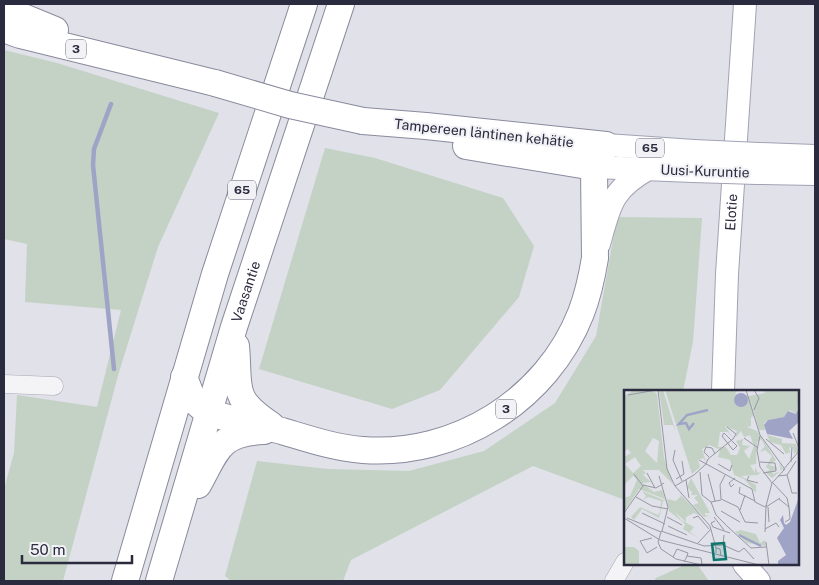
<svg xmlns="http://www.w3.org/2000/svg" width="819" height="585" font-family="'Public Sans',sans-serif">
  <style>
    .green { fill: #c3d2c5 }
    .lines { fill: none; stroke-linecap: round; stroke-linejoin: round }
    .stream { stroke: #9fa4c6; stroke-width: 4.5 }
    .minor-casing { stroke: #a7a7b3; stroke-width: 19 }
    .major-casing { stroke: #a1a2b4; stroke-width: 24 }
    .highway-casing { stroke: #8a8a9e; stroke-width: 28 }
    .minor { stroke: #f4f4f7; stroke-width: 18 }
    .major { stroke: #fff; stroke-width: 22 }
    .highway { stroke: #fff; stroke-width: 26 }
    .major-bridge-casing { stroke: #a1a2b4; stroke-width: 24; stroke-linecap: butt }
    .highway-bridge-casing { stroke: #8a8a9e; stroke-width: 28; stroke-linecap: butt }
    .major-bridge { stroke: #fff; stroke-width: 22 }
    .highway-bridge { stroke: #fff; stroke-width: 26 }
    .labels { text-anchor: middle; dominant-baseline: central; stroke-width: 4; stroke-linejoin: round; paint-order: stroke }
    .shield { fill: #f1f1f6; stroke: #666676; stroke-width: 1 }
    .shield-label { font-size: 12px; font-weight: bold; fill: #2b2b3f }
    .street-label { font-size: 14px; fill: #2b2b3f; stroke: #f1f1f6 }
    .inset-river { fill: none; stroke: #9fa4c6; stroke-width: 2.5 }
    .inset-road { fill: none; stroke: #9898a5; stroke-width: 1 }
    .view { fill: #0f766e; fill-opacity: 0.15; stroke: #0f766e; stroke-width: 2.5 }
    .inset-edge { fill: none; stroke: #2b2b3f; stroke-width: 2.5 }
  </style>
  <rect width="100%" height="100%" fill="#e1e1e9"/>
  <g class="green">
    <polygon points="4,50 57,63 219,113 158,247 119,372 63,581 4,581 4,489 14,453 17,395 97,407 121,310 25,302 27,244 4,239"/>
    <polygon points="325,148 375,158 503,198 534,246 519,297 440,390 392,409 259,369"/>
    <polygon points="617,217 702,218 693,342 683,391 625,391 625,500 533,466 351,560 343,581 231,581 225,576 257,461 328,469 409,471 484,451 555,403 596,336"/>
    <polygon points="687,564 697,564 709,581 654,581 656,578"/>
  </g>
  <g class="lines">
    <polyline class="stream" points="111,104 94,149 93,165 114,369"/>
    <g class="minor-casing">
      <g id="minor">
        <polyline points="4,384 54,386"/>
        <polyline points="614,581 625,562"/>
      </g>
    </g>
    <g class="major-casing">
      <g id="major">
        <polyline points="606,145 694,151"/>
        <polyline points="759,154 815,156"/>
        <polyline points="594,167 693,171"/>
        <polyline points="757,173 815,174"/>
        <path d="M599 244C610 205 611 190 648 169"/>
        <path id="s1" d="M723 391 727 274 745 4"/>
        <polyline points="744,564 759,581"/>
      </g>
    </g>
    <g class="highway-casing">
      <g id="highway">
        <polyline points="4,9 55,30"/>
        <polyline points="4,29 20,35 215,83"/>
        <polyline points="466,146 594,167"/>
        <path d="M236 346C240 390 230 397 271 425"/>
        <path d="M184 377 193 400 208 413C233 419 258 425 282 431 309 439 335 448 363 450 456 457 547 400 581 313 588 295 592 276 595 258L594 167 606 145 426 126 363 121"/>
        <path d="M198 485C218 449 219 433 264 431"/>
        <polyline points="125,581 215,274 304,4"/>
        <path id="s2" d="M159 581 234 327 341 4"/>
      </g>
    </g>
    <use href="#minor" class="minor"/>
    <use href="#major" class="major"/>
    <use href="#highway" class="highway"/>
    <g class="major-bridge-casing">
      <g id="major-bridge">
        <polyline points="694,151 759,154"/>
        <polyline points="693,171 757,173"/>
      </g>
    </g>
    <g class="highway-bridge-casing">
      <polyline id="highway-bridge" points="215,83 290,105 363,121"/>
    </g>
    <use href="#major-bridge" class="major-bridge"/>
    <use href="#highway-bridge" class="highway-bridge"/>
  </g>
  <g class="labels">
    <g class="shield">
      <rect x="66" y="39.5" width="20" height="19" rx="4"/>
      <rect x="636" y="138.5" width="28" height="19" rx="4"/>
      <rect x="228" y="180.5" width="28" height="19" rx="4"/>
      <rect x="496" y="399.5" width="20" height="19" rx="4"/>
    </g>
    <g class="shield-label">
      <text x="76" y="49">3</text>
      <text x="650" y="148">65</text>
      <text x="242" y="190">65</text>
      <text x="506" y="409">3</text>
    </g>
    <g class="street-label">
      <text transform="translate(484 133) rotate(6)">Tampereen läntinen kehätie</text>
      <text transform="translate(705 171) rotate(2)">Uusi-Kuruntie</text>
      <text stroke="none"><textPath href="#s1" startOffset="179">Elotie</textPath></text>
      <text stroke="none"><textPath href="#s2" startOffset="302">Vaasantie</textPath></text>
    </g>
  </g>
  <g transform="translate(624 390)">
    <rect width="175" height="175" fill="#e1e1e9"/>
    <path d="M10 0H28L33 4 40 68 49 94 35 80H19L22 83 19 85 27 92 18 93 30 102 38 100 41 109 15 99 0 122V108L6 106 13 90 9 86 0 95V67L7 63 4 59 0 62V6ZM29 48 35 51 33 73 21 61ZM11 67 17 76 9 83 1 74ZM35 0H39L52 42 49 35H40ZM41 0H114L111 4 125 6 141 3 140 0H175L173 24 165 20 160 27 144 30 140 33 141 40H135L126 8 130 26 127 27V36L123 37 133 41 152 70 145 75 153 77V80L148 81 149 84 157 81 155 73 159 79 148 88 141 82 146 80 142 77 148 66 141 60 136 62 141 56 137 49 133 52 132 74 126 75 131 83V77L134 83 138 81 134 85 117 86 132 95V103L120 89 110 85 106 70 94 67 96 60 86 55 78 59 82 72 79 68 74 70 76 77 68 84ZM101 36 113 41 111 45 112 47 117 41 120 47 126 45 130 56 125 69 120 61 126 56 118 55 119 49 112 51 116 58 113 65H107L102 57H94L96 42H104L109 48ZM143 45 158 49V53L172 54 174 61 170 64 169 56 165 58 166 62 165 65V62L162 64 157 55 146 52ZM67 88 86 123H81V125L85 126 80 127 69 115 75 113 70 108 74 105H67L68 102 63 97ZM18 101 42 111H39L35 128 18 119 10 130 7 127 16 117 34 125 36 122 37 111 24 107 19 110 22 106ZM55 103 77 126 70 123 62 127V132L51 122 57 130 70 137 66 142 76 149 59 139 61 134 45 121 43 109 52 111 57 106ZM117 140 132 144 136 153 141 150 142 156 123 153 111 142ZM0 157H10L15 161V175H0Z" fill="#c3d2c5" fill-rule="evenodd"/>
    <path d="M110 10a7 7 0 1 1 14 0a7 7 0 1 1-14 0ZM175 18V32L165 41 169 49 143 44 140 35 144 30 160 27 164 21 172 24ZM175 107V175H154V171L162 165 153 148 160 138 156 130 159 125 160 133 162 135 166 132Z" fill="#9fa4c6"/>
    <path class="inset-river" d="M70 33 65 39 62 33 55 34 63 25 84 20M115 145 137 156"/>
    <path class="inset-road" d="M34 0 43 79 51 96 86 136 92 158M122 0 136 45M130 0 135 8 130 20M4 5 32 0M100 43 113 56 109 60 98 46ZM169 43 175 58M136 45 160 78M136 46 133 60 136 77 148 93M120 48 134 58M142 49 160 64M51 60 49 70 58 91M85 67 80 62 82 57 88 58 91 64M75 70 128 99 131 112 141 117M136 72 151 73M167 72 168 57M82 74 84 69 109 49 112 44 103 37M94 74 106 81 108 75M159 80 175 61M76 82 78 105 87 112 97 110M23 83 31 98M139 83 152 81 151 73M84 84 91 111M101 85 96 95 97 109 114 117 121 132 134 133M163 85 168 103H173M35 86 44 117 38 141M125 86 123 90 134 93M154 86 163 85 172 71M52 89 60 84 58 71M62 90 65 108M149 93 163 108 165 117M110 94 107 97 105 93 111 88M19 95 32 98 40 93M51 96 70 85 82 74M116 97 115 103 131 111M12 107 28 116 44 119M155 109 165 117 166 129 161 132M87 112 92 125 104 137M142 116 148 93 161 79M142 117 156 108M144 117 145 132M116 120 121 105M97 121 116 132M0 123 19 96 10 84M18 123 41 134M43 127 58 135M90 127 100 140M0 128 36 150 135 175M3 128 37 142M69 128 74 126 85 139M91 131 87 133 89 137 106 143M44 136 63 145M104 137 127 158 142 157M141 139 152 133 155 137M37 141 80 156 99 155 100 145M37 142 34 152 37 159 52 169 77 175M141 142 142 115M28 148 16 151 23 163 33 157M142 152 145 175M74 153 87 139M99 155 115 162M115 162 120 158 130 169M92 163V158L96 159 97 166M49 167 53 159 64 163 63 166M60 172 63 166 77 168 78 175"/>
    <path class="view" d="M100 153 102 169 90 170 88 154Z"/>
    <rect width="175" height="175" class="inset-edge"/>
  </g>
  <rect width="819" height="585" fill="none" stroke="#2b2b3f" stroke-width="10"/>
  <path d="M22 555v8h110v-8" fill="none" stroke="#2b2b3f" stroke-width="2.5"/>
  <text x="30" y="555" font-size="15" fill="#2b2b3f" stroke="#f1f1f6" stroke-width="4" paint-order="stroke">50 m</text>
</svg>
